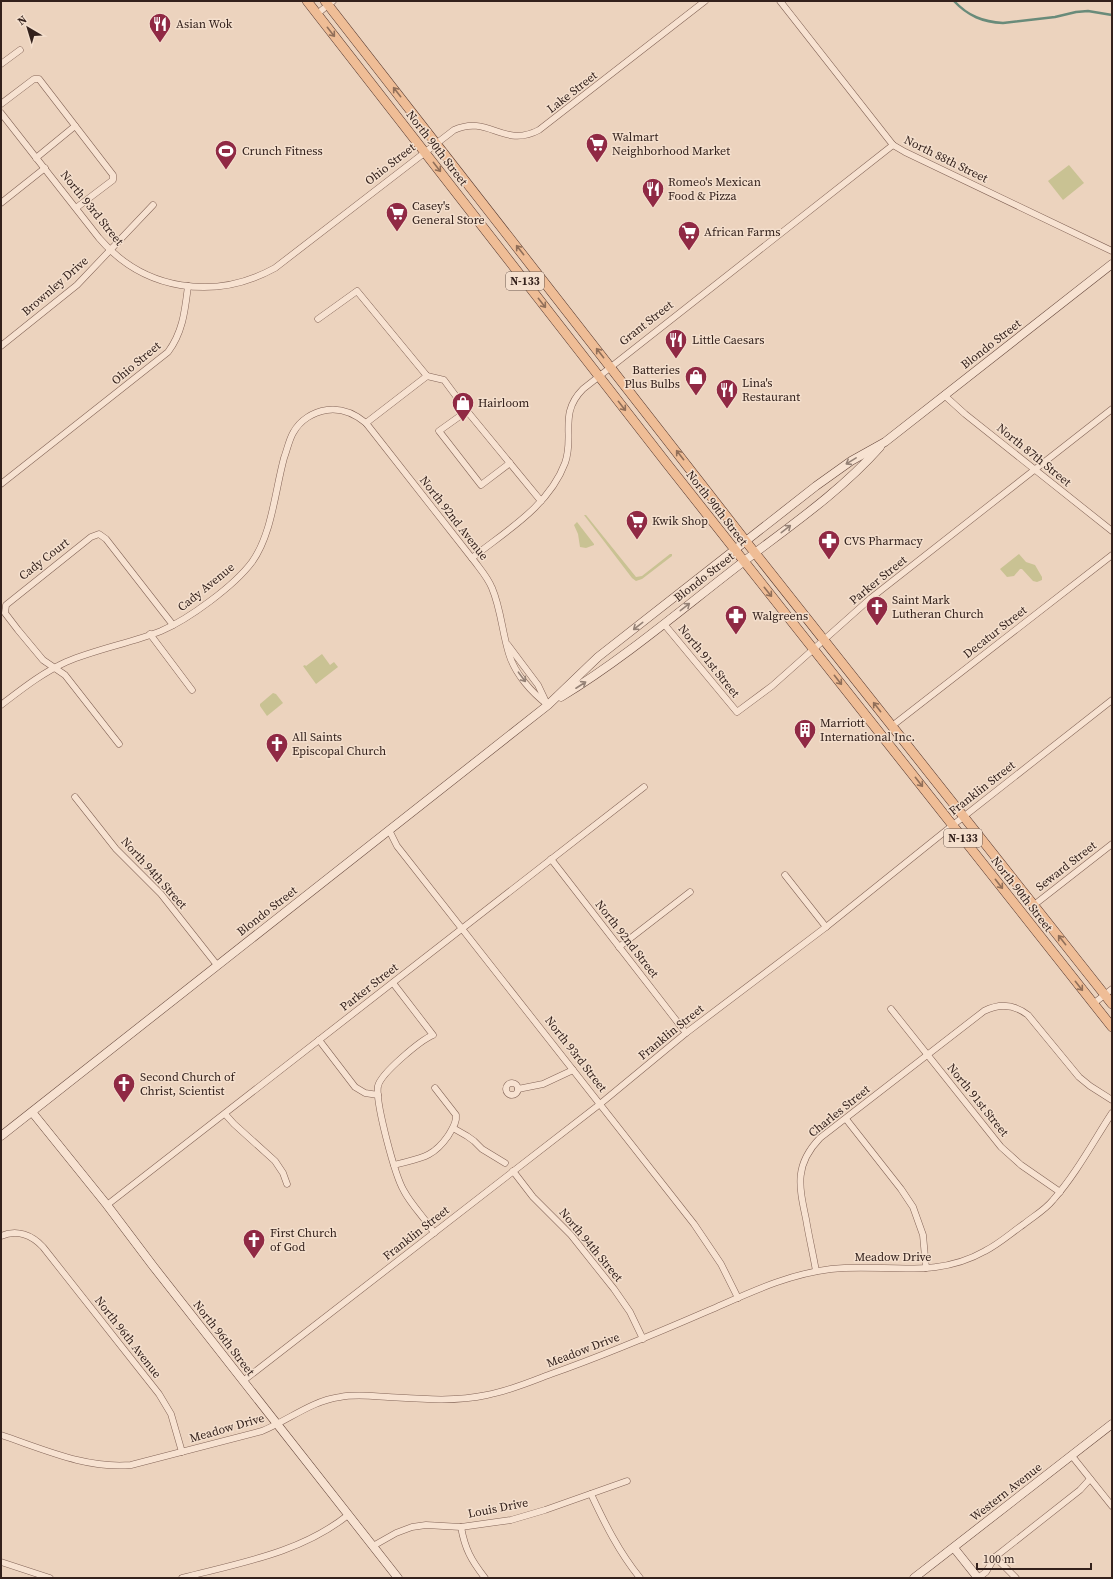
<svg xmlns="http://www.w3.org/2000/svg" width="1113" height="1579" font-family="'Source Serif 4',serif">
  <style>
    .green { fill: #c9c293 }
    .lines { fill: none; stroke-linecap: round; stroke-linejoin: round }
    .stream { stroke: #698b7a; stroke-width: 2.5 }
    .street-casing { stroke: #836457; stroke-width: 7 }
    .secondary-casing { stroke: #65463b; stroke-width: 9 }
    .primary-casing { stroke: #51342c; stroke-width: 10 }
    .street { stroke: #f7e2d1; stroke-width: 6 }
    .secondary { stroke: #f7e2d1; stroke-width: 8 }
    .primary { stroke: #efbd96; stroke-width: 9 }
    .oneway { stroke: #916f59 }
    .oneway2 { stroke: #958276 }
    .labels { text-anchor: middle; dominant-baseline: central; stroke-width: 3; stroke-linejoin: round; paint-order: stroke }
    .shield { fill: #f4dfcd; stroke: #6d5a51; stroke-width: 1 }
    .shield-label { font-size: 11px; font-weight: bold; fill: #33211c }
    .poi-label { font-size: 12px; fill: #33211c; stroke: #f4dfcd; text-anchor: start }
    .street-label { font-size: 12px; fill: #33211c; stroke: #f4dfcd }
  </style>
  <rect width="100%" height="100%" fill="#ecd3be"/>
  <g class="green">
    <polygon points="1069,165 1084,183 1063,200 1048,181"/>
    <polygon points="584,515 586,515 636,577 642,576 670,554 672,554 672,556 642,579 636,581 632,578"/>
    <polygon points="577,522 594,544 594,545 586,548 580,547 578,534 574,525"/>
    <polygon points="1019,554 1026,562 1035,565 1042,577 1042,580 1037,582 1033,581 1022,569 1020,569 1014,576 1007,577 1000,569"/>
    <polygon points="322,654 330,665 334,662 338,667 316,684 303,666 305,665 306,666"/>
    <polygon points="273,693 276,694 283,703 267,716 260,706 260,704"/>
  </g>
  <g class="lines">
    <path class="stream" d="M954 1C968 16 983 22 1003 23L1055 17 1076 12 1088 11 1112 15"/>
    <g class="street-casing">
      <g id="street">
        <polyline points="780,1 893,145 905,152 1112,251"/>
        <polyline points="317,14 333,1"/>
        <polyline points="1,64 20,50"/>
        <polyline points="1,104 34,79 39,79 113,175 113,180 76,208"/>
        <path d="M1 113 99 238C144 291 215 301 275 268L454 130C489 114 503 149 539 130L705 1"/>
        <polyline points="36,158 75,126"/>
        <polyline points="1,203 45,168"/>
        <polyline points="318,319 357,291 427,376 366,423"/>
        <polyline points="1,346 77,285 153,205"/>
        <polyline points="427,376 444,380 467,411 541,501"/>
        <polyline points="944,395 965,414 1112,531"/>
        <polyline points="467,411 439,431 481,485 510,463"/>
        <path d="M1 484 168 352C183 332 185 310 188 286"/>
        <path d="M472 558C506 531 549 506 565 463 575 436 558 414 583 389L893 145"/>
        <polyline points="664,624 737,712 772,686 871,598 1112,409"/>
        <polyline points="150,634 192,690"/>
        <polyline points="508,645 538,685 547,704"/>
        <path d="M1 705C22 689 42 673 66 662 97 649 131 643 161 631 189 619 234 586 252 562 272 534 275 491 284 458 287 450 289 440 293 433 300 420 313 412 327 410 341 408 355 414 366 423L475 562C481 570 488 578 492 588 501 609 502 632 509 654 515 674 532 693 548 705"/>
        <polyline points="892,726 1112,555"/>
        <polyline points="119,744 65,675 43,660 18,630 5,613 6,605 91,537 99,534 106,539 173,625"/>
        <polyline points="75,797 116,849 161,894 217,965"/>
        <polyline points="389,830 397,846 694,1224 721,1264 738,1298"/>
        <polyline points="551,859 686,1033"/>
        <polyline points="785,875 826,927"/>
        <polyline points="1034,905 1112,844"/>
        <polyline points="619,947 690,892"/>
        <path d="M393 983 433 1035C421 1040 381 1073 378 1086 375 1102 395 1176 404 1191 412 1206 425 1218 434 1233"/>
        <polyline points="1093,1004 1112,989"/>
        <polyline points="891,1009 1001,1147 1021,1165 1060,1192"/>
        <polyline points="319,1040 355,1087 365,1093 378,1095"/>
        <circle cx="512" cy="1089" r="6"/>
        <polyline points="518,1089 543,1084 573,1070"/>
        <polyline points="225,1114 234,1124 275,1161 283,1173 287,1184"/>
        <polyline points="846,1119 901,1189 913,1207 923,1235 926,1268"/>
        <polyline points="453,1128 467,1136 474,1141 482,1149 505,1163"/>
        <path d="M394 1165C419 1158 432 1159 448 1136 452 1129 457 1123 456 1115L435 1088"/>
        <polyline points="513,1171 533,1197 571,1235 614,1289 630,1312 643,1339"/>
        <polyline points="107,1205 644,787"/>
        <path d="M1 1236C17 1229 32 1235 43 1247L159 1394 171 1414 182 1452"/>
        <path d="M816 1271C813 1254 809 1237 806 1219 799 1186 794 1165 820 1138L984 1011C1000 1003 1014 1004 1028 1015L1079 1077 1090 1086 1112 1100"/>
        <polyline points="243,1381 600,1104 686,1033 826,927 953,825 1112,700"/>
        <path d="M1 1435C43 1449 86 1469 131 1465L262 1431C289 1420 311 1401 340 1397 356 1394 372 1396 388 1397 421 1399 454 1402 487 1395 509 1391 530 1382 551 1374 605 1355 657 1333 710 1310 749 1293 788 1274 831 1269 885 1263 934 1280 985 1251 999 1244 1011 1233 1024 1224 1034 1216 1045 1210 1053 1200 1076 1174 1093 1142 1112 1113"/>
        <polyline points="1072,1456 1112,1506"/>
        <path d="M591 1494C605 1524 619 1552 640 1578"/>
        <path d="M461 1527C465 1549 471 1560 485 1578"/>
        <polyline points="373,1546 396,1533 412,1527 426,1525 461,1527 511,1520 545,1510 627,1481"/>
        <polyline points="1,1562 50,1578"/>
        <path d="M182 1578C239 1563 301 1553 348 1515"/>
        <polyline points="978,1578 986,1572 995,1557"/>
        <polyline points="1016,1578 995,1557 1080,1490 1090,1479"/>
      </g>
    </g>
    <g class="secondary-casing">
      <g id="secondary">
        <path d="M561 697C625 658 683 608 743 562 790 526 840 492 880 447"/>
        <polyline points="32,1112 107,1205 153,1266 398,1578"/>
        <polyline points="1,1136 548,705 598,657 816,486 851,461 885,442 1112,264"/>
        <polyline points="954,1548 978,1578"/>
        <polyline points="914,1578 1112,1424"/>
      </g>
    </g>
    <g class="primary-casing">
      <g id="primary">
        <polyline points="307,1 668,465 1112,1027"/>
        <polyline points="325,1 755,553 1112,1004"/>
      </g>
    </g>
    <use href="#street" class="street"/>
    <use href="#secondary" class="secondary"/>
    <use href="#primary" class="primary"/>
  </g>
  <defs><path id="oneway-shaft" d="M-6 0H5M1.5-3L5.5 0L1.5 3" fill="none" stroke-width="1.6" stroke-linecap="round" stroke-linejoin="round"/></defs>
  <g class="oneway">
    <use href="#oneway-shaft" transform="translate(331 32) rotate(52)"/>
    <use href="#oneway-shaft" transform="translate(397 92) rotate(-128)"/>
    <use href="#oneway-shaft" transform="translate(437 167) rotate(52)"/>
    <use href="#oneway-shaft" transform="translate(520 250) rotate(-128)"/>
    <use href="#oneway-shaft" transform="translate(542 303) rotate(52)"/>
    <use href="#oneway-shaft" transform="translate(600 353) rotate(-128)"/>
    <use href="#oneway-shaft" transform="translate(622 406) rotate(52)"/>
    <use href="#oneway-shaft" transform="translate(680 455) rotate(-128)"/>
    <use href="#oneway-shaft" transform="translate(768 592) rotate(51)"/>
    <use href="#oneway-shaft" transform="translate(838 680) rotate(52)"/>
    <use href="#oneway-shaft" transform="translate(877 707) rotate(-128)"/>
    <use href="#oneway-shaft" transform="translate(919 782) rotate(52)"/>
    <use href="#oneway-shaft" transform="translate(999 884) rotate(52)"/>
    <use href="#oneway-shaft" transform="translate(1062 940) rotate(-128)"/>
    <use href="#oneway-shaft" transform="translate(1079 986) rotate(52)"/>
  </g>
  <g class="oneway2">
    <use href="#oneway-shaft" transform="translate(851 461) rotate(149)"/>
    <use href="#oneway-shaft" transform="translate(786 529) rotate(-38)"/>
    <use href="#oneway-shaft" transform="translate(685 607) rotate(-38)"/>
    <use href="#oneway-shaft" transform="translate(638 626) rotate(142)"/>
    <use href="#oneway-shaft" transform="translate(522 677) rotate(53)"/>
    <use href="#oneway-shaft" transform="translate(581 685) rotate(-33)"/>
  </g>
  <defs>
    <g id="restaurant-pin" transform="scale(1.15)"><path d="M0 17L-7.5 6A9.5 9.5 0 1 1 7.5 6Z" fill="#902944" stroke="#f4dfcd"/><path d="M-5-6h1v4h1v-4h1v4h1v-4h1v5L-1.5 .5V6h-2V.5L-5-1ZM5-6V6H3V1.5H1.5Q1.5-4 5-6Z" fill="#fff"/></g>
    <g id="supermarket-pin" transform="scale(1.15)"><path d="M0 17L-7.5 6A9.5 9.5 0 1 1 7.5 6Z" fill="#902944" stroke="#f4dfcd"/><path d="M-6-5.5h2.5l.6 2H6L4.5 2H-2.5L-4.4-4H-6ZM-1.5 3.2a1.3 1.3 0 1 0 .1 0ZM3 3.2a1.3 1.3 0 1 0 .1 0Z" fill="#fff"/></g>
    <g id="stadium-pin" transform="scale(1.15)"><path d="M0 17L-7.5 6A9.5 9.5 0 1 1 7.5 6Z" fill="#902944" stroke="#f4dfcd"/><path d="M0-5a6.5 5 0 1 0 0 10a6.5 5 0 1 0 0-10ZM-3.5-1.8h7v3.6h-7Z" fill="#fff"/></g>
    <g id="shop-pin" transform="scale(1.15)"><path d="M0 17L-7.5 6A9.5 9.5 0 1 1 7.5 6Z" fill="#902944" stroke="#f4dfcd"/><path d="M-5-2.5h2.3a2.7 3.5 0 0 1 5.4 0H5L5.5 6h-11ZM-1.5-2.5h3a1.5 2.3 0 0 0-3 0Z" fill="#fff"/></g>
    <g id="pharmacy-pin" transform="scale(1.15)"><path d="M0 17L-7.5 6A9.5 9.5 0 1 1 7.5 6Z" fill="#902944" stroke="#f4dfcd"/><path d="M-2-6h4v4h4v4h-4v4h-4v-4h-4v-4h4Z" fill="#fff"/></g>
    <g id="church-pin" transform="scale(1.15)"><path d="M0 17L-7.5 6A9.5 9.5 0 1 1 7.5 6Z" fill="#902944" stroke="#f4dfcd"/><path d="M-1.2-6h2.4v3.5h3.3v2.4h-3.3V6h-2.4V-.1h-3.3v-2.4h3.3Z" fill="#fff"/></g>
    <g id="building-pin" transform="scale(1.15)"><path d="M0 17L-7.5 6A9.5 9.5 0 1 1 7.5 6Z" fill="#902944" stroke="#f4dfcd"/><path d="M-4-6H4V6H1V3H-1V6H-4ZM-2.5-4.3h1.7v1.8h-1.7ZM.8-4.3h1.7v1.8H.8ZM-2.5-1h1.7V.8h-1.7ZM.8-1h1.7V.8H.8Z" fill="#fff"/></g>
  </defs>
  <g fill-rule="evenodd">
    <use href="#restaurant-pin" x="160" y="24"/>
    <use href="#supermarket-pin" x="597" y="144"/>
    <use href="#stadium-pin" x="226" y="151"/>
    <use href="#restaurant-pin" x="653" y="189"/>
    <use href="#supermarket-pin" x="397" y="213"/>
    <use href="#supermarket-pin" x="689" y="232"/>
    <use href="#restaurant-pin" x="676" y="340"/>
    <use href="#shop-pin" x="696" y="377"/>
    <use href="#restaurant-pin" x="727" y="390"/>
    <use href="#shop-pin" x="463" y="403"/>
    <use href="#supermarket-pin" x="637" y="521"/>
    <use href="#pharmacy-pin" x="829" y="541"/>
    <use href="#church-pin" x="877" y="607"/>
    <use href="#pharmacy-pin" x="736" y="616"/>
    <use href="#building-pin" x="805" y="730"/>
    <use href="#church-pin" x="277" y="744"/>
    <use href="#church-pin" x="124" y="1084"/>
    <use href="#church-pin" x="254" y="1240"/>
  </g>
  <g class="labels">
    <g class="shield">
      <rect x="506" y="272" width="38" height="18" rx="3"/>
      <rect x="944" y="829" width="38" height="18" rx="3"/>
    </g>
    <g class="shield-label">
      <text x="525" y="281">N-133</text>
      <text x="963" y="838">N-133</text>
    </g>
    <g class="poi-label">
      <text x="176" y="24">Asian Wok</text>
      <text x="612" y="137">Walmart<tspan x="612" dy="14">Neighborhood Market</tspan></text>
      <text x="242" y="151">Crunch Fitness</text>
      <text x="668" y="182">Romeo's Mexican<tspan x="668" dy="14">Food &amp; Pizza</tspan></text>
      <text x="412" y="206">Casey's<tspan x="412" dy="14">General Store</tspan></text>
      <text x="704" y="232">African Farms</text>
      <text x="692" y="340">Little Caesars</text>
      <text x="680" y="370" text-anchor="end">Batteries<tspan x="680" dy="14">Plus Bulbs</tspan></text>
      <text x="742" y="383">Lina's<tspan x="742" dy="14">Restaurant</tspan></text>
      <text x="478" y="403">Hairloom</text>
      <text x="652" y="521">Kwik Shop</text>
      <text x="844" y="541">CVS Pharmacy</text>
      <text x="892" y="600">Saint Mark<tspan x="892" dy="14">Lutheran Church</tspan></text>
      <text x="752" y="616">Walgreens</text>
      <text x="820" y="723">Marriott<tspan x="820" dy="14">International Inc.</tspan></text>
      <text x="292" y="737">All Saints<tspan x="292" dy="14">Episcopal Church</tspan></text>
      <text x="140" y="1077">Second Church of<tspan x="140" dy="14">Christ, Scientist</tspan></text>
      <text x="270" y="1233">First Church<tspan x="270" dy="14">of God</tspan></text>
    </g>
    <g class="street-label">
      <text transform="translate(572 92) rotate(-38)">Lake Street</text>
      <text transform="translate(437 148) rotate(52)">North 90th Street</text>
      <text transform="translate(946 159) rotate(26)">North 88th Street</text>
      <text transform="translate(390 164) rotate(-38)">Ohio Street</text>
      <text transform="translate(92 208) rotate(51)">North 93rd Street</text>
      <text transform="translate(55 286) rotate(-41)">Brownley Drive</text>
      <text transform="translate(646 323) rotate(-38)">Grant Street</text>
      <text transform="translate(991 344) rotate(-38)">Blondo Street</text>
      <text transform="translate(136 363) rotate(-40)">Ohio Street</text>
      <text transform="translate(1034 455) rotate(39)">North 87th Street</text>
      <text transform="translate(717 508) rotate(52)">North 90th Street</text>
      <text transform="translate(454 518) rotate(52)">North 92nd Avenue</text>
      <text transform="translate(44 559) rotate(-38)">Cady Court</text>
      <text transform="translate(704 577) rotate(-38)">Blondo Street</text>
      <text transform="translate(878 580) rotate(-39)">Parker Street</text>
      <text transform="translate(206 587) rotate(-39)">Cady Avenue</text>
      <text transform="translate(995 632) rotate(-38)">Decatur Street</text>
      <text transform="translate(709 661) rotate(51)">North 91st Street</text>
      <text transform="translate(982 788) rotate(-38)">Franklin Street</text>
      <text transform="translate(1066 866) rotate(-38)">Seward Street</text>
      <text transform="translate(154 873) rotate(48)">North 94th Street</text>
      <text transform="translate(1022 894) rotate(52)">North 90th Street</text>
      <text transform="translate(267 911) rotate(-38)">Blondo Street</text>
      <text transform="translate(627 939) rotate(52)">North 92nd Street</text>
      <text transform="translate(369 987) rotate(-38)">Parker Street</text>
      <text transform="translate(671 1032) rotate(-39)">Franklin Street</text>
      <text transform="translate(576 1054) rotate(52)">North 93rd Street</text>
      <text transform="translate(978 1100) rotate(51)">North 91st Street</text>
      <text transform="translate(839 1111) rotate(-39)">Charles Street</text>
      <text transform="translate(416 1233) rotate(-38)">Franklin Street</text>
      <text transform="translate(591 1245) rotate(50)">North 94th Street</text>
      <text x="893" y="1257">Meadow Drive</text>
      <text transform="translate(128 1337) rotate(52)">North 96th Avenue</text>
      <text transform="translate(224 1338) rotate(52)">North 96th Street</text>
      <text transform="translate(583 1350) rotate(-21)">Meadow Drive</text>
      <text transform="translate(227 1428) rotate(-16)">Meadow Drive</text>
      <text transform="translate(1006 1492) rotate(-38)">Western Avenue</text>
      <text transform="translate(498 1508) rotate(-11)">Louis Drive</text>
    </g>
  </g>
  <rect width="1113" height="1579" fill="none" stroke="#33211c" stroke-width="4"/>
  <g transform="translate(28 28) rotate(322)" stroke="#f4dfcd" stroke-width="3" paint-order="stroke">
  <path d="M0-3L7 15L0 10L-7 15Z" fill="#33211c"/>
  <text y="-6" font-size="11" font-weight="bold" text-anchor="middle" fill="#33211c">N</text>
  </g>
  <path d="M977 1563v6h114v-6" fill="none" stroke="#33211c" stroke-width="2"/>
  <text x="983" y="1563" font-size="12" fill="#33211c" stroke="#f4dfcd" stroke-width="3" paint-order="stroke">100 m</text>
</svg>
